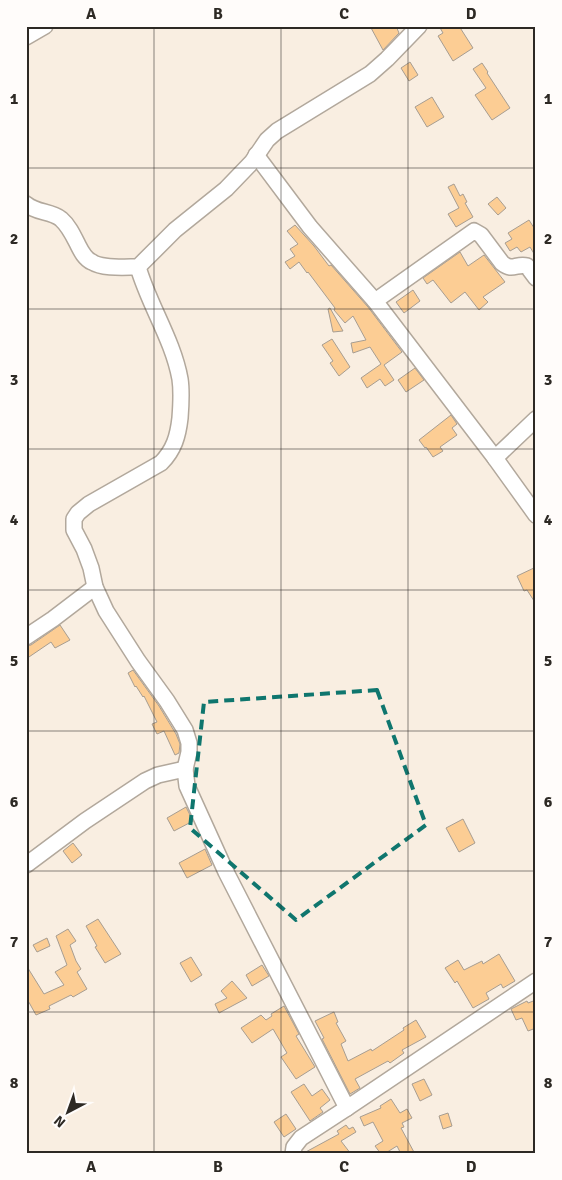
<svg xmlns="http://www.w3.org/2000/svg" width="562" height="1180" font-family="Signika,sans-serif">
  <style>
    .building { fill: #fccd94; stroke: #a79d91 }
    .lines { fill: none; stroke-linecap: round; stroke-linejoin: round }
    .minor-casing { stroke: #b2a89c; stroke-width: 18 }
    .minor { stroke: #fff; stroke-width: 15 }
    .marked { fill: none; stroke: #0f766e; stroke-width: 4; stroke-dasharray: 10 6; stroke-linejoin: round }
    .grid { fill: none; stroke: #2d2924; stroke-width: 1; stroke-opacity: 0.55 }
    .neatline { fill: none; stroke: #2d2924; stroke-width: 2 }
    .grid-label { font-size: 16px; text-anchor: middle; font-weight: bold; fill: #2d2924 }
  </style>
  <rect width="100%" height="100%" fill="#f9eee1"/>
  <g class="building">
    <polygon points="370,26 396,26 399,33 383,50"/>
    <polygon points="439,26 459,26 473,48 453,61 438,36 443,33"/>
    <polygon points="410,62 418,75 409,81 401,68"/>
    <polygon points="482,63 488,72 487,73 510,108 492,120 475,95 486,88 473,69"/>
    <polygon points="432,97 444,117 427,127 415,107"/>
    <polygon points="454,184 460,196 463,194 467,202 465,203 473,217 456,227 448,214 459,208 448,187"/>
    <polygon points="497,197 506,208 498,215 488,204"/>
    <polygon points="529,220 536,231 536,257 530,247 521,252 517,247 510,251 505,243 512,239 508,233"/>
    <polygon points="295,225 314,246 329,266 331,265 368,307 402,352 384,365 394,380 385,386 380,379 367,388 361,378 381,364 370,347 353,353 351,343 366,340 353,316 345,323 334,310 335,308 308,272 307,273 299,262 290,269 285,262 295,256 290,249 298,244 287,231"/>
    <polygon points="460,252 468,266 484,255 505,282 483,297 488,302 479,310 465,292 451,303 433,280 427,284 423,278"/>
    <polygon points="413,290 420,301 404,313 396,302"/>
    <polygon points="330,308 343,331 333,332 328,309"/>
    <polygon points="332,339 350,367 339,376 330,363 333,361 322,345"/>
    <polygon points="415,368 424,380 406,392 398,380"/>
    <polygon points="451,415 457,424 452,428 457,435 440,447 443,451 433,457 426,447 425,448 419,440"/>
    <polygon points="536,567 536,604 527,590 524,591 517,576"/>
    <polygon points="60,625 70,640 55,648 51,642 26,659 26,646 31,645"/>
    <polygon points="133,670 159,706 176,734 180,744 179,753 175,755 164,731 157,734 152,724 157,722 144,696 143,697 136,686 135,687 128,673"/>
    <polygon points="186,807 193,821 174,831 167,818"/>
    <polygon points="463,819 475,843 459,852 446,828"/>
    <polygon points="73,843 82,855 72,863 63,851"/>
    <polygon points="205,849 212,865 187,878 179,863"/>
    <polygon points="98,919 121,954 105,963 95,947 97,946 86,926"/>
    <polygon points="68,929 76,941 70,945 76,961 81,969 77,972 87,989 73,997 71,995 49,1006 50,1009 36,1015 26,997 26,965 44,994 64,985 55,972 67,965 56,936"/>
    <polygon points="47,938 50,946 37,952 33,945"/>
    <polygon points="499,954 515,981 503,988 501,984 486,993 489,999 473,1008 457,981 455,983 445,968 458,960 464,970 482,961 483,964"/>
    <polygon points="191,957 202,975 191,982 180,963"/>
    <polygon points="262,965 269,976 252,986 246,975"/>
    <polygon points="232,981 247,998 219,1013 215,1004 227,998 221,991"/>
    <polygon points="536,1000 536,1028 528,1031 522,1018 516,1020 511,1009 527,1001 528,1003"/>
    <polygon points="284,1006 299,1034 296,1036 315,1067 296,1079 281,1057 287,1053 273,1029 252,1043 241,1028 261,1015 266,1020 272,1016 271,1014"/>
    <polygon points="334,1012 338,1022 336,1023 346,1041 341,1044 348,1061 371,1049 372,1051 404,1030 403,1028 416,1020 426,1037 402,1050 404,1053 390,1063 388,1061 355,1079 360,1088 350,1094 322,1039 324,1038 315,1021"/>
    <polygon points="424,1079 432,1095 420,1101 412,1084"/>
    <polygon points="304,1084 312,1096 322,1089 330,1100 320,1108 323,1112 310,1121 291,1092"/>
    <polygon points="391,1099 400,1113 407,1109 412,1118 402,1123 404,1127 401,1128 415,1154 401,1154 397,1146 384,1154 381,1154 375,1146 383,1141 373,1122 364,1126 360,1117 381,1108 380,1106"/>
    <polygon points="448,1113 452,1126 443,1129 439,1116"/>
    <polygon points="286,1114 296,1129 284,1137 274,1122"/>
    <polygon points="346,1125 349,1129 353,1127 356,1132 341,1141 351,1154 302,1154 339,1134 337,1131"/>
  </g>
  <g class="lines">
    <g class="minor-casing">
      <g id="minor">
        <polyline points="26,37 45,26"/>
        <polyline points="256,155 310,227 375,301 495,458 536,515"/>
        <path d="M26 204C36 213 51 211 61 219 69 226 73 235 78 245 81 251 85 259 92 262 103 269 125 267 138 267L175 230 226 189 252 162 267 140 277 131 370 74 387 59 419 26"/>
        <path d="M138 267C149 305 173 340 180 379 182 392 181 405 180 418 178 436 174 450 161 463L89 504 78 513 74 519V530L84 549 91 568 95 587 106 611 138 661 167 701 185 730 189 743V752L185 769 187 786 226 872 347 1108"/>
        <path d="M375 301 474 231 481 235 502 263C513 272 516 263 527 266L536 278"/>
        <polyline points="495,458 536,419"/>
        <polyline points="26,637 53,619 95,587"/>
        <polyline points="26,865 85,821 145,781 158,775 185,769"/>
        <polyline points="293,1154 294,1147 301,1138 347,1108 536,981"/>
      </g>
    </g>
    <use href="#minor" class="minor"/>
  </g>
  <path class="marked" d="M377 690 426 825 296 920 190 828 204 702Z"/>
  <path class="grid" d="M154 26V1154M281 26V1154M408 26V1154M26 168H536M26 309H536M26 449H536M26 590H536M26 731H536M26 871H536M26 1012H536"/>
  <rect width="562" height="1180" fill="none" stroke="#fffcfa" stroke-width="55"/>
  <g transform="translate(68 1112) rotate(221)" stroke="#fffcfa" stroke-width="4" paint-order="stroke">
  <path d="M0-4L9 19L0 12L-9 19Z" fill="#2d2924"/>
  <text y="-8" font-size="14" font-weight="bold" text-anchor="middle" fill="#2d2924">N</text>
  </g>
  <rect x="28" y="28" width="506" height="1124" class="neatline"/>
  <g class="grid-label">
    <text x="91" y="19">A</text>
    <text x="218" y="19">B</text>
    <text x="344" y="19">C</text>
    <text x="471" y="19">D</text>
    <text x="14" y="104">1</text>
    <text x="548" y="104">1</text>
    <text x="14" y="244">2</text>
    <text x="548" y="244">2</text>
    <text x="14" y="385">3</text>
    <text x="548" y="385">3</text>
    <text x="14" y="525">4</text>
    <text x="548" y="525">4</text>
    <text x="14" y="666">5</text>
    <text x="548" y="666">5</text>
    <text x="14" y="807">6</text>
    <text x="548" y="807">6</text>
    <text x="14" y="947">7</text>
    <text x="548" y="947">7</text>
    <text x="14" y="1088">8</text>
    <text x="548" y="1088">8</text>
    <text x="91" y="1172">A</text>
    <text x="218" y="1172">B</text>
    <text x="344" y="1172">C</text>
    <text x="471" y="1172">D</text>
  </g>
</svg>
